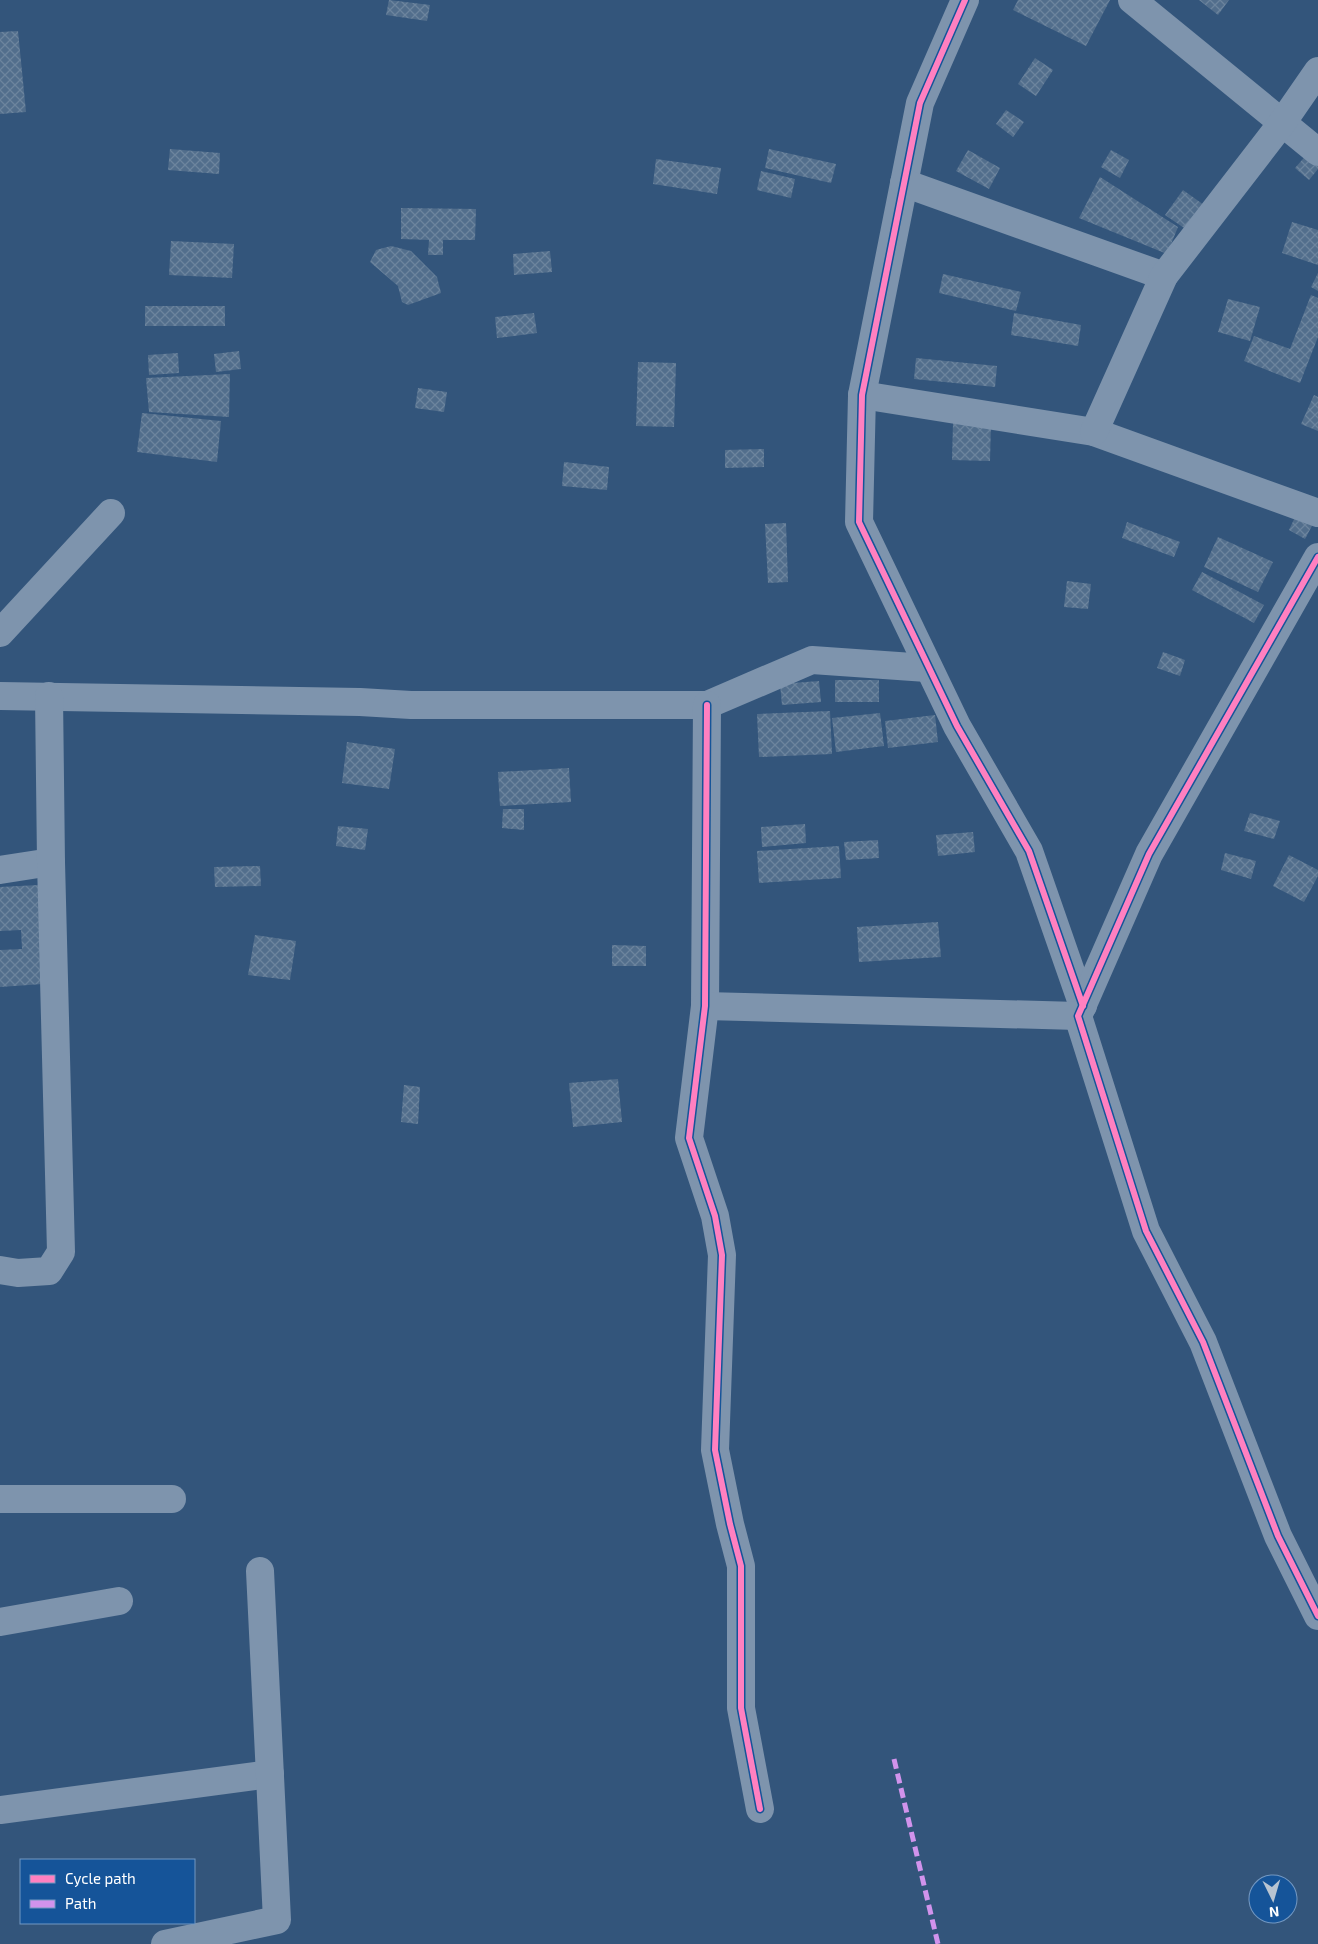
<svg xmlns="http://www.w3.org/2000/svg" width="1318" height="1944" font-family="'Exo 2',sans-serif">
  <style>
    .building { fill: url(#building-cross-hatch) }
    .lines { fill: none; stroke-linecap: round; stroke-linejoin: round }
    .minor { stroke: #7e94ad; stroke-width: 28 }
    .quiet { stroke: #d193ec; stroke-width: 5; stroke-dasharray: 10 5; stroke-linecap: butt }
    .cycleway-casing { stroke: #155499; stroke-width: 9 }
    .cycleway { stroke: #ff80c0; stroke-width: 6 }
  </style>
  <defs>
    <pattern id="building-cross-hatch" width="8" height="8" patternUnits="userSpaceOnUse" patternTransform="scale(1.25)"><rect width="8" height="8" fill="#526e8c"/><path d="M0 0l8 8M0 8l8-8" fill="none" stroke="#6c849d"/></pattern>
  </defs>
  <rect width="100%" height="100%" fill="#33557b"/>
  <g class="building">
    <polygon points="389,0 430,5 427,21 386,15"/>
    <polygon points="1018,0 1110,0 1086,46 1013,10"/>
    <polygon points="1199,0 1229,0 1218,15"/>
    <polygon points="18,31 26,112 0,114 0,32"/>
    <polygon points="1035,58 1053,70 1036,96 1018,84"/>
    <polygon points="1006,110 1024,122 1013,137 996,124"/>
    <polygon points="170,149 220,153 219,174 168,170"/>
    <polygon points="769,149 836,164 831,183 765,168"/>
    <polygon points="968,150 1000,168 989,189 956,171"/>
    <polygon points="1111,150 1129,160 1120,178 1101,167"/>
    <polygon points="1309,152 1318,160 1318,169 1309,180 1295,168"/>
    <polygon points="656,159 721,168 717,194 653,184"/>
    <polygon points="761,171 795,179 791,198 757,190"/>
    <polygon points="1100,177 1178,227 1167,254 1079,218"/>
    <polygon points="1183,190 1204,205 1187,230 1165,215"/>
    <polygon points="401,208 476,209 475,240 443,240 443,255 428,255 429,240 401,239"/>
    <polygon points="1292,222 1318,230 1318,265 1282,253"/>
    <polygon points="171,241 234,244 232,278 169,275"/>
    <polygon points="391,246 411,251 437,277 441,293 408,305 402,302 398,286 370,262 376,250"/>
    <polygon points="550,251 552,272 514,275 513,254"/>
    <polygon points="1318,273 1318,291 1311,287"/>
    <polygon points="943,274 1021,292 1016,311 939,293"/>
    <polygon points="1311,295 1318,298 1318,337 1300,383 1244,361 1254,336 1290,349"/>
    <polygon points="1228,299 1260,307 1250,341 1218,332"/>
    <rect x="145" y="306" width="80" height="20"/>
    <polygon points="534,313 537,333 497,338 495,317"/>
    <polygon points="1014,313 1081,325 1078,346 1011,335"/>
    <polygon points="239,351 241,369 216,372 214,354"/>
    <polygon points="178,353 179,373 149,375 148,355"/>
    <polygon points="916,358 997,366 995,387 914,379"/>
    <polygon points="638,362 676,363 674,427 636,426"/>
    <polygon points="230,374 229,417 149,412 146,378"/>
    <polygon points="418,388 447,392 444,412 415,408"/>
    <polygon points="1314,395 1318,397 1318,431 1301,424"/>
    <polygon points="142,413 221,421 217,462 137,452"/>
    <polygon points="953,423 991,423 990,461 952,460"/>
    <polygon points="764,449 764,467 725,468 725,450"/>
    <polygon points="564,462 609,467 607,490 562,486"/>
    <polygon points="1296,515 1313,524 1305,539 1289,530"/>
    <polygon points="1127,522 1180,542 1174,557 1122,538"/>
    <polygon points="786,523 788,582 768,583 765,524"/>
    <polygon points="1218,537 1273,562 1258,592 1204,567"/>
    <polygon points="1202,572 1264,605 1254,623 1192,590"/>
    <polygon points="1067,581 1091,584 1088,609 1064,607"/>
    <polygon points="1163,652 1185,660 1180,676 1157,668"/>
    <rect x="835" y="680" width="44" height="22"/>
    <polygon points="819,681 821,702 782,705 780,684"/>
    <polygon points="830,711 832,754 759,757 757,714"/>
    <polygon points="880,713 884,746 836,752 832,718"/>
    <polygon points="935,715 938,742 888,748 885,721"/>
    <polygon points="347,742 395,749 389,789 342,783"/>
    <polygon points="569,768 571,802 500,806 498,772"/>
    <polygon points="503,809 524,809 524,830 502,828"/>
    <polygon points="1250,813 1280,821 1274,839 1244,831"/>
    <polygon points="805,824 806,843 762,847 761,827"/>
    <polygon points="338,826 368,829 365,850 336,846"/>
    <polygon points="973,832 975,852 938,856 936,835"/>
    <polygon points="878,840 879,858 846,860 844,842"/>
    <polygon points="839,846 841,878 759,883 757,851"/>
    <polygon points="1225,853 1256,861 1251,879 1221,870"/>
    <polygon points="1289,855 1318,870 1318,876 1304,902 1273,886"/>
    <polygon points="260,866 261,886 215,887 214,867"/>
    <polygon points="38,885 43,984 0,987 0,950 22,949 21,930 0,931 0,887"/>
    <polygon points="938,922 941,957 859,962 857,927"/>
    <polygon points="255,935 296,941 290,980 248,975"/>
    <polygon points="612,945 646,946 646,966 612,966"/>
    <polygon points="618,1079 622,1122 573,1127 569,1083"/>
    <polygon points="404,1085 420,1087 418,1124 401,1122"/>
  </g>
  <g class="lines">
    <g class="minor">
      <polyline points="965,0 920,103 862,395 859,522 957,726 1029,851 1083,1006"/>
      <polyline points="1132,0 1318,152"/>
      <polyline points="904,183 1164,276"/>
      <polyline points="862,395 1094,432 1318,513"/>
      <polyline points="1094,432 1164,276 1282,123 1318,71"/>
      <polyline points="1318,557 1149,854 1078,1016 1146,1231 1203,1342 1278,1536 1318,1616"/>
      <polyline points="0,633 111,513"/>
      <polyline points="0,696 360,702 411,705 707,705 812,660 927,668"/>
      <polyline points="707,705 705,1006 689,1138 715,1216 722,1255 715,1450 730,1524 741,1566 741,1708 760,1809"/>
      <polyline points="0,870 51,862"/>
      <polyline points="705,1006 1078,1016"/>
      <polyline points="0,1270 18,1273 49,1271 61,1252 51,862 49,696"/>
      <polyline points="0,1499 172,1499"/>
      <polyline points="0,1622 119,1601"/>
      <polyline points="0,1810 270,1774"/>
      <polyline points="165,1944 277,1920 260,1571"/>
    </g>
    <polyline class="quiet" points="894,1759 938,1944"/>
    <g class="cycleway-casing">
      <g id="cycleway">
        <polyline points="965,0 920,103 862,395 859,522 957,726 1029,851 1083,1006"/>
        <polyline points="1318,557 1149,854 1078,1016 1146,1231 1203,1342 1278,1536 1318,1616"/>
        <polyline points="707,705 705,1006 689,1138 715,1216 722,1255 715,1450 730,1524 741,1566 741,1708 760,1809"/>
      </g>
    </g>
    <use href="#cycleway" class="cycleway"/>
  </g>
  <rect x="20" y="1859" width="175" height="65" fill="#155499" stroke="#7398c2"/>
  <rect x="30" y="1875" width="25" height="8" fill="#ff80c0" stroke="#7398c2"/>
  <text x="65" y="1884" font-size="15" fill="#ffffff">Cycle path</text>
  <rect x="30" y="1900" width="25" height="8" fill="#d193ec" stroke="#7398c2"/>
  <text x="65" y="1909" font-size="15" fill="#ffffff">Path</text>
  <g transform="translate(1273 1899) rotate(175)"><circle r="24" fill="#155499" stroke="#7398c2"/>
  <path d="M0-4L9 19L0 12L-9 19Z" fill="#b8c4d1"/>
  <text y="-8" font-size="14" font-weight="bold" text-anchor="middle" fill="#ffffff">N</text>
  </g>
</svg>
